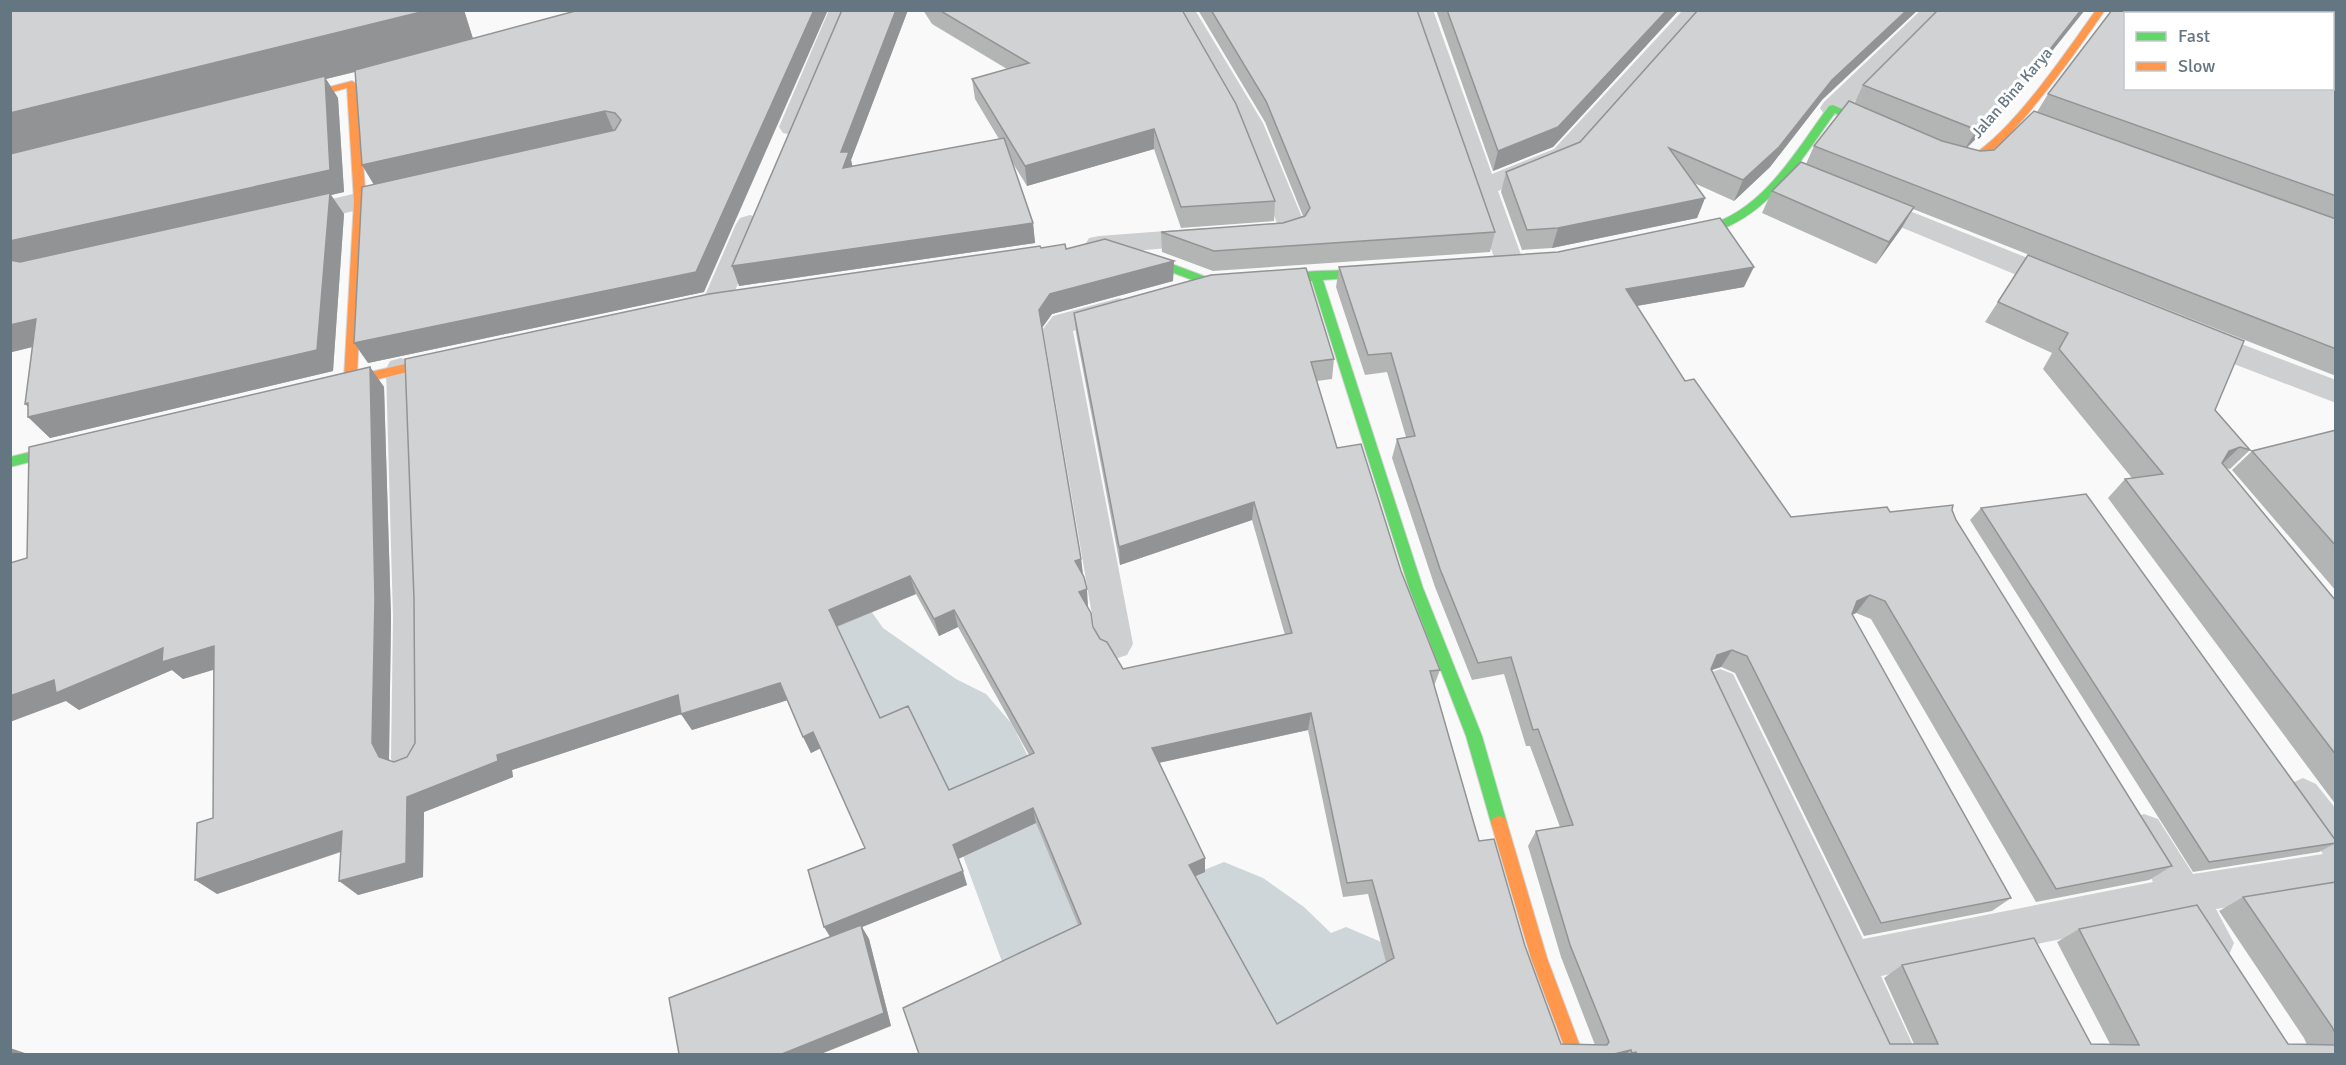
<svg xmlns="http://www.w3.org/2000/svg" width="2346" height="1065" font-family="Signika,sans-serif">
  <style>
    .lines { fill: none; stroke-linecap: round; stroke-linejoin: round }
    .river { fill: #ced6d9; fill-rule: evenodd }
    .fast-casing { stroke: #d5d6d7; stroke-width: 2 }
    .slow-casing { stroke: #d5d6d7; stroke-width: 2 }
    .street { fill: #cecfd0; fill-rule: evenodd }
    .fast { fill: #63d668; fill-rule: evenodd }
    .slow { fill: #ff974d; fill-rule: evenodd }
    .wall { fill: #b3b5b5; fill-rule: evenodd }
    .shaded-wall { fill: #929394 }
    .building { fill: #d0d2d3; stroke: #929394; stroke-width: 1.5; fill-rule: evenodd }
    .labels { text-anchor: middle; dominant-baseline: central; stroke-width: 6; stroke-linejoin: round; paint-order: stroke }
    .street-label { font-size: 16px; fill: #657683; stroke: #fff }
  </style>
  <rect width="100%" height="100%" fill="#f9f9f9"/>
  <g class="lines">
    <polygon class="river" points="796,540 829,551 883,628 956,679 986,694 1012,724 1042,785 1082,880 1165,854 1204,870 1224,862 1263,878 1304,907 1331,933 1346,927 1386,944 1442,996 1467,1012 1484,1054 1336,1054 1330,1049 1316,1054 1275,1038 1213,977 1180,990 1139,971 1051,1002 1011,986 938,788 914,758 884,743 813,688 763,607 749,579 763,551"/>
    <g class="fast-casing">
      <g id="fast">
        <path d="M1833 105 1886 128 1881 131 1877 130 1835 113C1806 153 1777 203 1731 225 1715 233 1698 235 1681 239L1677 238V232C1692 228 1708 227 1722 220 1770 199 1799 146 1829 106Z"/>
        <polygon points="1132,249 1212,279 1316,271 1387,269 1389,272 1383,276 1323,280 1423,588 1482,736 1507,823 1505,828 1499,830 1493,828 1491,823 1466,736 1409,588 1312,281 1211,287 1128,256 1128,250"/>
        <polygon points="73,441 79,446 78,450 10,467 10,457"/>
      </g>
    </g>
    <g class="slow-casing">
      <g id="slow">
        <path d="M2096 10H2105C2081 45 2006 154 1969 165L1942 157 1941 155 1946 152 1968 158C2012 133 2065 53 2096 10Z"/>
        <polygon points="352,81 357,84 366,201 357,375 449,354 455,358 449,362 333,390 327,385 329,382 344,378 354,201 347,88 291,103 286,100 287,98"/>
        <polygon points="1499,816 1505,818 1507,823 1547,958 1583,1054 1567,1054 1531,958 1491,823 1493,818"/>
      </g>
    </g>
    <g class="street">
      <polygon points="829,10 853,10 805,127 801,133 792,135 783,133 779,127"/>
      <polygon points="1172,10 1195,10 1263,123 1306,227 1299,238 1257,243 1247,241 1243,234 1247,227 1277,223 1237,123"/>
      <polygon points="1409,10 1433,10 1492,174 1554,149 1683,10 1707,10 1572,161 1498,191 1524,263 1520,270 1510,273 1500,270 1496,263"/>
      <polygon points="1921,10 1946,10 1842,114 1833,116 1824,114 1820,108 1824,102"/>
      <polygon points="391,185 400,188 404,194 400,200 295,225 285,222 281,216 285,210"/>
      <polygon points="1867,194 2073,276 2077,283 2073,290 2063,293 2053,290 1857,209 1854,203 1857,197"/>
      <polygon points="750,215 760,218 764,224 730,302 726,309 716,312 706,309 702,302 736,224 740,218"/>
      <polygon points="1205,228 1215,230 1219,237 1215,244 1099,254 1089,252 1085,245 1089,238 1099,236"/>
      <polygon points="1119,298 1129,301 1133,308 1129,315 1073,331 1133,644 1127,655 1115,659 1103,655 1097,644 1043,329 1053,316"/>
      <polygon points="2197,327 2336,380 2336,403 2187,346 2182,338 2187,330"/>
      <polygon points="401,358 412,361 416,369 427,617 429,759 423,771 410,776 397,771 391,759 393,617 386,369 390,361"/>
      <polygon points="1720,669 1733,674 1863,939 2153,882 2125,832 2130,819 2144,814 2158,819 2193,874 2323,854 2290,808 2284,796 2290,784 2303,778 2316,784 2336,809 2336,890 2216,909 2234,943 2228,957 2214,963 2200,957 2174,916 1881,976 1917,1054 1874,1054 1702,685 1707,674"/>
    </g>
    <use href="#fast" class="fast"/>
    <use href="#slow" class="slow"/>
  </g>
  <g class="wall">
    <polygon points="10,10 464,10 473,39 579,10 704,292 368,363 374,184 355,72 326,79 338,98 344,192 331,195 344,214 333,371 50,438 28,417 32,347 12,352 10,351"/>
    <polygon points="842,10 908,10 851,160 852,166 999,139 975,99 972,79 1007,69 932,24 923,10 1182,10 1275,201 1274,221 1181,228 1154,149 1027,186 1011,160 1033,223 1035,243 739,286"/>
    <polygon points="1198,10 1417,10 1495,232 1490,252 1213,271 1162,252 1161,232 1283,223 1303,216 1265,122"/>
    <polygon points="1436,10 1679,10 1553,147 1493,171"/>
    <polygon points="2336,10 2336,376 1913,209 1901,229 1876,264 1762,213 1772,191 1806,164 1814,146 1854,104 1863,85 2005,110 1967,148 1980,151 1994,150 2037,112 2048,94"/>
    <polygon points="1822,100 1770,167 1734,201 1694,183 1705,198 1697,218 1552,248 1522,250 1501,192 1506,172 1580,142"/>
    <path d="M1041 248 1066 249 1174 261 1173 281 1052 314 1042 328 1081 559 1088 607H1087L1093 627 1100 639 1123 669 1285 635 1252 520 1120 565 1076 333 1074 313 1334 359 1332 379 1317 381 1337 448 1401 571 1440 670 1434 686 1479 841 1525 946 1561 1044 1595 1045 1561 957 1528 846 1536 831 1560 827 1530 746H1526L1504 674 1472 680 1435 587 1392 458 1397 439 1406 437 1387 372 1365 375 1336 287 1339 267 1744 287 1637 306 1685 381 1791 517 1952 510 1956 520 2172 866 2149 880 2036 902 1871 619 1856 613 1852 615 2011 898 1992 911 1864 936 1735 673 1721 667 1712 670 1890 1044H1914L1884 978 1902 965 2091 1044H2110L2057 942 2079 929 2288 1044 2307 1045 2304 1038 2219 911 2243 897 2336 882V1054H919L1078 925 1036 823 958 859 967 885 862 927 869 939 891 1026 830 936 865 848 821 748 811 753 787 700 692 730 681 714 512 770 513 777 424 812 423 877 358 895 341 852 217 894 213 818 214 669 183 679 172 670 79 710 66 701 27 558 370 367 384 387 391 617 389 759 390 761 394 762 407 757ZM916 594 939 636 958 627 1029 755 949 790 880 718 837 627ZM1308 730 1343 897 1368 894 1386 962 1277 1024 1195 876 1205 872V858L1159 763Z"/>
    <polygon points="2028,255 2215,410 2250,450 2230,469 2226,468 2336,601 2336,805 2108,498 2125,479 2132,478 2043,369 2052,353 1985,322"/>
    <polygon points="2336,430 2336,591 2232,470 2252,451"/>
    <polygon points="1981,508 2336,841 2336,843 2319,852 2193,872 1970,520"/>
  </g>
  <g class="shaded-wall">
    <polygon points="429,10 464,10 474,42 326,79 338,98 344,192 331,195 344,214 333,371 50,438 28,417 37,415 25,404 317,350 10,267 10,113"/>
    <polygon points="814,10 828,10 704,292 368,363 354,343"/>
    <polygon points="896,10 908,10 851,160 854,172 843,168 841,152"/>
    <polygon points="1667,10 1679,10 1553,147 1493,171 1498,151"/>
    <polygon points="1907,10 1918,10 1822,100 1770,167 1734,201 1743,180 1832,80"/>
    <polygon points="2081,10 2085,10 2005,110 1964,150 1977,130"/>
    <polygon points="605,111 614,132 374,185 362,165"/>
    <polygon points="1154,129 1154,149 1027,186 1025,166"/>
    <polygon points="1705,198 1697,218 1552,248 1558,228"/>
    <polygon points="1914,207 1901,229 1876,264 1889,242"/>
    <polygon points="1033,223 1035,243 739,286 732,266"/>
    <polygon points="1174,261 1173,281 1052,314 1041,329 1039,310 1050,294"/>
    <polygon points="1754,267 1744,287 1619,309 1626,289"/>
    <polygon points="36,319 57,341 12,352 10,351 10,325"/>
    <polygon points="370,367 384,387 391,617 389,759 396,773 379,757 372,743"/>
    <polygon points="2240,447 2220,466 2229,451"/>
    <polygon points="1254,502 1252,520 1120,565 1119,547"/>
    <polygon points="1081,559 1083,577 1075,561"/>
    <polygon points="910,576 916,594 835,627 829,610"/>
    <polygon points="1087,589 1088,607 1081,610 1079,592"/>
    <polygon points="1870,595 1856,613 1843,619 1857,601"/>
    <polygon points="954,610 958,627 939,636 934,619"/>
    <polygon points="214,646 233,664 183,679 172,670 79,710 66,701 10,722 10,696 54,680 163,648"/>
    <polygon points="1732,650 1721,667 1706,672 1717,655"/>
    <polygon points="780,683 788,700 692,730 681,714"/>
    <polygon points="678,695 688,712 512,770 513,777 424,812 423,877 358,895 339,881 407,797 497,755"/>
    <polygon points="1311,713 1308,730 1153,764 1152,748"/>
    <polygon points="813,732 821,748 811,753 803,737"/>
    <polygon points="1033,808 1036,823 958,859 953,845"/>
    <polygon points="342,831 360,845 217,894 195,880"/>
    <polygon points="1205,858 1205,872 1189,879 1189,865"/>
    <polygon points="963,871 967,885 862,927 869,939 891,1026 821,1054 782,1054 832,940 824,927"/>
    <polygon points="10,1048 28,1054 10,1054"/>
    <polygon points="1631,1050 1626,1054 1614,1054"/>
  </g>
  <g class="building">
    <polygon points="10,10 429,10 10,113"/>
    <polygon points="579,10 814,10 696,272 354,343 362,187 615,130 621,120 615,113 605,111 362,165 355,70"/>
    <polygon points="842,10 896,10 841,152 849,152 843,168 1004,138 1033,223 732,266"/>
    <polygon points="939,10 1182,10 1236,104 1275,201 1181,207 1154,129 1025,166 972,79 1029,63"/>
    <polygon points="1211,10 1417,10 1495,232 1214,251 1161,232 1283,223 1305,216 1310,208 1266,101"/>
    <polygon points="1447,10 1667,10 1558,127 1498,151"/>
    <polygon points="1698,10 1907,10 1832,80 1779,147 1743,180 1669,148 1705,198 1558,228 1527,230 1506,172 1580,142"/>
    <polygon points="1938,10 2081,10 2018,90 1977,130 1863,85"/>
    <path d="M2112 10H2336V196L2048 94ZM2126 14H2332V88H2126Z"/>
    <polygon points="325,76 330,170 10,241 10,154"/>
    <polygon points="1849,101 1942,141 1980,151 1994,150 2034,111 2336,219 2336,349 1814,146"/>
    <polygon points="1801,162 1914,207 1889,242 1772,191"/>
    <polygon points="330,193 317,350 28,417 28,403 25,404 36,319 10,325 10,260 20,262"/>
    <path d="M1720 218 1754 267 1626 289 1685 381 1694 379 1791 517 1887 507 1890 512 1953 505 1952 510 1956 520 2172 866 2056 889 1885 601 1870 595 1857 601 1852 614 2011 898 1881 923 1747 656 1732 650 1717 655 1711 669 1890 1044H1938L1902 965 2034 938 2091 1044 2139 1045 2079 929 2197 905 2288 1044 2336 1045V1054H1637L1636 1052 1632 1053 1631 1050 1614 1054H919L903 1008 1081 924 1033 808 953 845 963 871 824 927 808 870 865 848 813 732 803 737 780 683 681 714 678 695 497 755 498 761 407 797 406 863 339 881 342 831 195 880 197 823 213 818 214 646 162 662 163 648 56 693 54 680 10 696V563L27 558 29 447 370 367 375 599 372 743 379 757 394 762 407 757 415 743 414 599 405 359 709 294 1040 246 1041 248 1065 244 1066 249 1105 239 1174 261 1050 294 1039 310 1081 559 1075 561 1084 577 1087 589 1079 592 1091 613 1093 627 1100 639 1107 642 1123 669 1292 633 1254 502 1119 547 1074 313 1211 275 1306 268 1334 359 1311 362 1337 448 1361 444 1401 571 1440 670 1430 671 1479 841 1494 839 1525 946 1561 1044 1607 1045 1609 1042 1570 945 1536 831 1573 825 1538 729 1533 730 1511 657 1478 663 1440 569 1397 439 1415 436 1391 353 1368 355 1339 267 1558 252ZM910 576 934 619 954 610 1034 753 949 790 908 706 880 718 829 610ZM1311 713 1347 883 1372 880 1394 958 1277 1024 1189 865 1205 858 1152 748Z"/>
    <polygon points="2028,255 2244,341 2215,410 2250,450 2240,447 2229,451 2222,463 2336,601 2336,755 2125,479 2163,474 2059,349 2068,333 1998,302"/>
    <polygon points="2336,430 2336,546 2252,451"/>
    <polygon points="2086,494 2336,841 2336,843 2209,862 1981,508"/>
    <polygon points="2336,882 2336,1035 2332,1027 2243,897"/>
    <polygon points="861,925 884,1013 782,1054 679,1054 669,998"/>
  </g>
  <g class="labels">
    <g class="street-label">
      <text transform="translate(2012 93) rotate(-49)">Jalan Bina Karya</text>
    </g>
  </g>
  <rect width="2346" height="1065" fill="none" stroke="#657683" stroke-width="24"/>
  <rect x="2124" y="12" width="210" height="78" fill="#ffffff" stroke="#c1c8cd" stroke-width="1.5"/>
  <rect x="2136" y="32" width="30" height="9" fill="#63d668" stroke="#c1c8cd" stroke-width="1.5"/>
  <text x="2178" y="42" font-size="18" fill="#657683">Fast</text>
  <rect x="2136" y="62" width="30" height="9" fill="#ff974d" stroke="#c1c8cd" stroke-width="1.5"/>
  <text x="2178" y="72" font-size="18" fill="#657683">Slow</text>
</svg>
